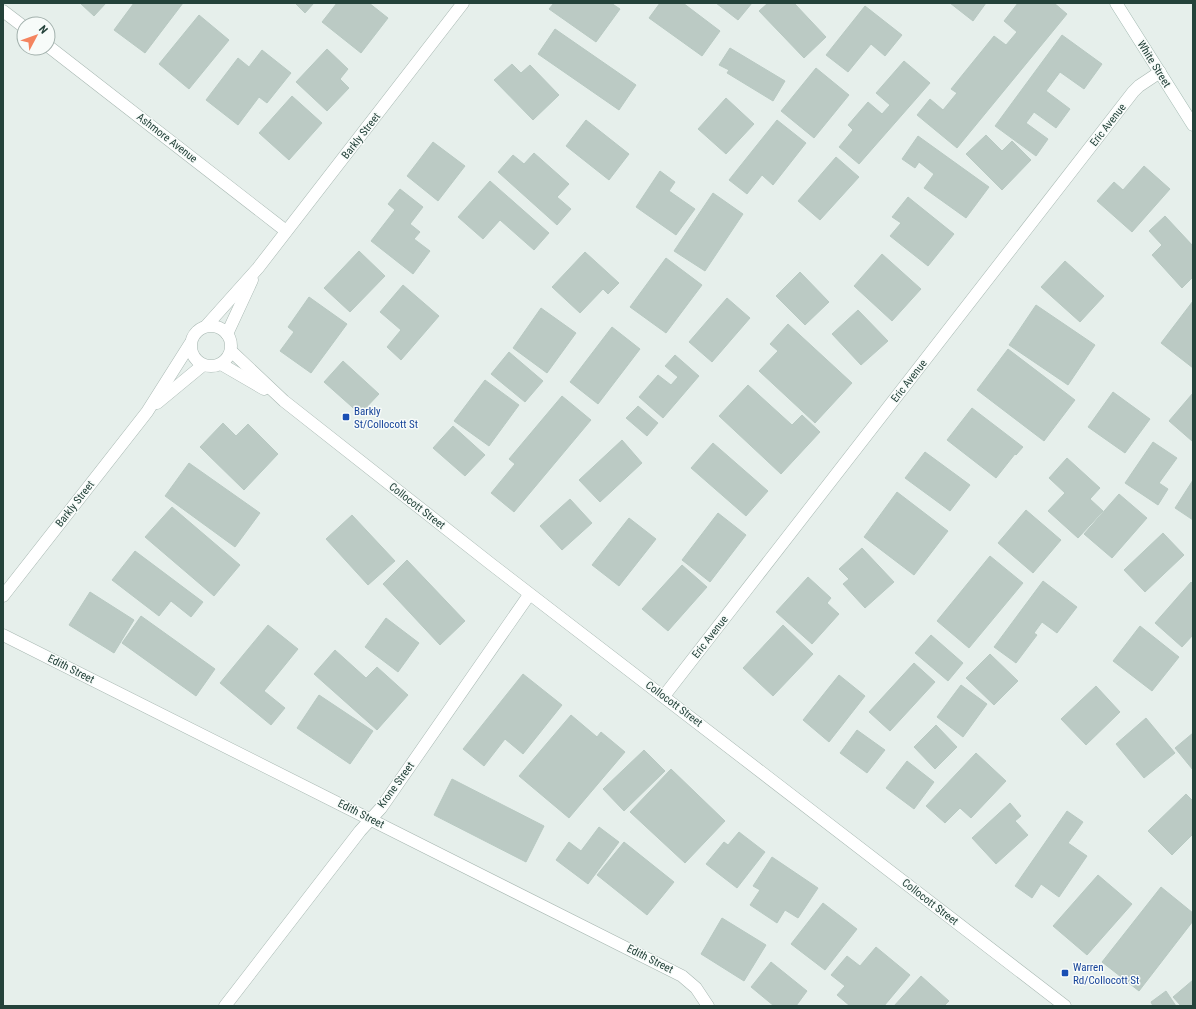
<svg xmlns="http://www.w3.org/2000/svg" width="1196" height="1009" font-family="'Roboto Condensed',sans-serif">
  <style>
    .building { fill: #bbcac4; stroke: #b8c9c2 }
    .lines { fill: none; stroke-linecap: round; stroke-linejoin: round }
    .minor-casing { stroke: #a8b8b2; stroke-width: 13 }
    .secondary-casing { stroke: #a4bbb3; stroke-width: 13 }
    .minor { stroke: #fff; stroke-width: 12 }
    .secondary { stroke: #fff; stroke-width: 12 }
    .transit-dot { fill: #1a4fb4; stroke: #f7fbf9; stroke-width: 1.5 }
    .labels { text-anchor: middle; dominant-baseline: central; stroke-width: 3; stroke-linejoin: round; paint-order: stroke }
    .street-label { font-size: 11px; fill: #24423a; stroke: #f7fbf9 }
    .transit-label { font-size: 11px; fill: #164399; stroke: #f7fbf9; text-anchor: start }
  </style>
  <rect width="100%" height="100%" fill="#e6efeb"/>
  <g class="building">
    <polygon points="80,3 106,3 94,16"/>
    <polygon points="134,3 183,3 145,53 114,30"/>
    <polygon points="295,3 314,3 305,13"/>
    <polygon points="337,3 369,3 388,18 361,53 322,22"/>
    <polygon points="554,3 611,3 620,9 596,42 549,9"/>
    <polygon points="660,3 683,3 720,31 702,56 649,18"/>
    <polygon points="716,3 752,3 738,20"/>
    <polygon points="768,3 794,3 826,37 804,58 759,11"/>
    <polygon points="950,3 986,3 973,21"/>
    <polygon points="1018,3 1054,3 1067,14 957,148 917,115 930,99 943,110 957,93 951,89 994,36 1006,45 1017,32 1004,21"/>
    <polygon points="865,6 902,35 885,56 871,44 848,72 826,55"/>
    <polygon points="199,15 229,40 189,89 159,64"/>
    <polygon points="555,29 636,85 619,110 538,54"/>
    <polygon points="1062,35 1102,64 1084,89 1060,72 1046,91 1070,109 1056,128 1034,112 1026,123 1048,139 1036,156 995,126"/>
    <polygon points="730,48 785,81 773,101 727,73 729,70 719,65"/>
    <polygon points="327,49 348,69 340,79 349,88 327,111 296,82"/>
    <polygon points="262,50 291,73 267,103 259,97 238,125 206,100 238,58 249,67"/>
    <polygon points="904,61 930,83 859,164 839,147 853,130 848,125 868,102 882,114 890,105 876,93"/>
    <polygon points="512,64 521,73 530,65 559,95 533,120 494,80"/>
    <polygon points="816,68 849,95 814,138 781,111"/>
    <polygon points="292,96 322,123 289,160 259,133"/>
    <polygon points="726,98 754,124 726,154 698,129"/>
    <polygon points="586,120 629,154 609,180 566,146"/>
    <polygon points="777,120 806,143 773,185 762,175 747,194 729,180"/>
    <polygon points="986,135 1002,151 1012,141 1031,160 1002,190 966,154"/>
    <polygon points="918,136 989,187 966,218 924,188 934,174 919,162 915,168 902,159"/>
    <polygon points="433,142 465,166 438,201 407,176"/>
    <polygon points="534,153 569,184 557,197 571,209 557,225 498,172 513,155 524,164"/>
    <polygon points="836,157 859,177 820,220 798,201"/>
    <polygon points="1144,166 1170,189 1132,232 1097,201 1114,182 1123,190"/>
    <polygon points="660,171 675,182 669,191 695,209 676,235 636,207"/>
    <polygon points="490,181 549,233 534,250 500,220 483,239 458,217"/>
    <polygon points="400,189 423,207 410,224 420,232 414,239 430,251 413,274 371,241 395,210 388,204"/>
    <polygon points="713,193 743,214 705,271 674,251"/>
    <polygon points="908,197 954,234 928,266 890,236 901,223 892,217"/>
    <polygon points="1165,216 1193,246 1193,277 1182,288 1152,255 1162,245 1149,231"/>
    <polygon points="359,251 385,276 350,312 324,288"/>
    <polygon points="585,252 619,283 608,294 603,289 580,313 552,287"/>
    <polygon points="882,254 921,289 892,321 854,286"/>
    <polygon points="666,258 702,285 666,333 630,307"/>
    <polygon points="1065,261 1104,296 1080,322 1041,287"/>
    <polygon points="800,272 829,302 805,325 776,296"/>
    <polygon points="403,285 439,316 401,360 387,347 401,330 380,312"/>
    <polygon points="309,297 347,324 311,373 280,351 294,332 288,327"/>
    <polygon points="727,298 750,318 712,362 689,342"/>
    <polygon points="1193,301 1193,368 1161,343"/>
    <polygon points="1036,305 1095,345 1068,385 1009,345"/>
    <polygon points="541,308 576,333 547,373 513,348"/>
    <polygon points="858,310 888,341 861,365 832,334"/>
    <polygon points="788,324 852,383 815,423 759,371 778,351 770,344"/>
    <polygon points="612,327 640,349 598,404 570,382"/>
    <polygon points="1008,349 1075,400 1044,441 977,390"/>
    <polygon points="509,352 543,381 525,402 491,374"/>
    <polygon points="675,355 699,376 663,418 639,397 658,375 671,385 678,377 665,366"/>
    <polygon points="343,361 379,394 360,414 324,382"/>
    <polygon points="485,380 519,405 489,446 454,421"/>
    <polygon points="748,385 792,425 802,415 820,432 781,474 719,416"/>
    <polygon points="1113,392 1150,419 1125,453 1088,427"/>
    <polygon points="1193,393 1193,440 1192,441 1169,421"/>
    <polygon points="562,396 591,420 514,512 491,493 515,464 509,459"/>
    <polygon points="638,406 658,423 647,436 626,418"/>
    <polygon points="972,408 1023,447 1016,455 1015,454 996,478 947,440"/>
    <polygon points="223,423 236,436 248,424 278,454 244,490 200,447"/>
    <polygon points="453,426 485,455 465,476 433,448"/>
    <polygon points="622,440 642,463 600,502 579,480"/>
    <polygon points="1153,442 1177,458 1159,483 1168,489 1158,505 1125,483"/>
    <polygon points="713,443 768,491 746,516 691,468"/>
    <polygon points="925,452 970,485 950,511 905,478"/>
    <polygon points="1067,458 1100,488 1090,499 1103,511 1078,538 1048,511 1065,493 1049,478"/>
    <polygon points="189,463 260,513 235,547 165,496"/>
    <polygon points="1193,480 1193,520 1175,508"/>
    <polygon points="897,492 948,531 914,575 864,537"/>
    <polygon points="1119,494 1147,518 1112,558 1084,534"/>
    <polygon points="570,499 592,523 562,550 540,526"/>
    <polygon points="172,507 240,565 214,596 145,537"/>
    <polygon points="1026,510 1061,540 1033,573 998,543"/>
    <polygon points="718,513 746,535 710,582 682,560"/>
    <polygon points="352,515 395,561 368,585 326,539"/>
    <polygon points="629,518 656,539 619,586 592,565"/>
    <polygon points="1163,533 1184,555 1145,592 1124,570"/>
    <polygon points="862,548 894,582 865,608 843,584 849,579 839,569"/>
    <polygon points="135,551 203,602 191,617 171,601 159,616 112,580"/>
    <polygon points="990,556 1023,583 969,648 937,621"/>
    <polygon points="407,560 465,621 440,645 383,584"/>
    <polygon points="682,565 707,587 668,631 642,609"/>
    <polygon points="808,577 831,598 827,603 839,614 812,644 776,612"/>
    <polygon points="1043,581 1077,607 1057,633 1042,622 1034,633 1037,635 1016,663 994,647"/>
    <polygon points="1191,582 1193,584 1193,635 1182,647 1155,623"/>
    <polygon points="90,592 134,620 114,653 69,625"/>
    <polygon points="141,616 215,669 196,696 122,643"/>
    <polygon points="386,618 419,643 398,672 365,647"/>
    <polygon points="268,625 298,649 264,691 285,708 271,725 220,683"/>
    <polygon points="783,625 813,654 773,696 743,668"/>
    <polygon points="1140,626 1179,657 1152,691 1113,661"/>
    <polygon points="931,635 963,663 948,681 915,653"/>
    <polygon points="335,650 366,678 377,667 408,695 377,730 314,674"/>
    <polygon points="990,654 1018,681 994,705 966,678"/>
    <polygon points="914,663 935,682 890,731 869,712"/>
    <polygon points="523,674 562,705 523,754 505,739 484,766 463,749"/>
    <polygon points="839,675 865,696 829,742 803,720"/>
    <polygon points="961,685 987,704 963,737 937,717"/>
    <polygon points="1096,686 1120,712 1086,745 1061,719"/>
    <polygon points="319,695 373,731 350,764 297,728"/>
    <polygon points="571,715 597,737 601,732 625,752 569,818 519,776"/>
    <polygon points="1146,718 1175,753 1144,778 1116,744"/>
    <polygon points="936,725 957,747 935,769 914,747"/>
    <polygon points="857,730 885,750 867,773 840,753"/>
    <polygon points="1193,733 1193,770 1175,748"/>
    <polygon points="644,750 665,771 624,811 603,789"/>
    <polygon points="976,753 1006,781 971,818 960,808 945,823 926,806"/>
    <polygon points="907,761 934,782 914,809 886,788"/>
    <polygon points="671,769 725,821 685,863 630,812"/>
    <polygon points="452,779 544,826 526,862 434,815"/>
    <polygon points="1186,794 1193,801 1193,834 1172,855 1148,831"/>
    <polygon points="1010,803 1021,816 1015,821 1028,835 996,864 972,838"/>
    <polygon points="1067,811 1083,822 1068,843 1087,856 1059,897 1041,884 1032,898 1015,886"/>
    <polygon points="599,827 619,842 588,884 556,860 569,842 581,851"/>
    <polygon points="739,832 765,852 737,888 706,864 724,842 728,845"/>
    <polygon points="624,842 674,882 647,915 597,875"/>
    <polygon points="772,857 818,888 798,918 785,910 777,923 750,905 760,890 753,886"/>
    <polygon points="1098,875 1132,904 1087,955 1053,926"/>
    <polygon points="1161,887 1193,913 1193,921 1139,991 1102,962"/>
    <polygon points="823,903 857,929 825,970 791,944"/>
    <polygon points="722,918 766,945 744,981 701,954"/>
    <polygon points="876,947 910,975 884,1006 850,1006 837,995 845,986 831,975 847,956 860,966"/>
    <polygon points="771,962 807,991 796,1006 774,1006 751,987"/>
    <polygon points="921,976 949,1001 944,1006 894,1006"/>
    <polygon points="1193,980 1193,1006 1181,1006 1173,997"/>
    <polygon points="1166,991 1176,1006 1153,1006 1151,1002"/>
  </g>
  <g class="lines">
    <g class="minor-casing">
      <g id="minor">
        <polyline points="3,11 24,27"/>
        <polyline points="48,46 286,231"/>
        <polyline points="207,325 258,268 463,3"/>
        <circle cx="211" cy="346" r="20"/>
        <polyline points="227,334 252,280"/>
        <polyline points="231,351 284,401 491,564 1065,1006"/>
        <polyline points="221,364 264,389"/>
        <polyline points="157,403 203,365"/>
        <polyline points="3,596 147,412 190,344"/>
        <polyline points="3,635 682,976 696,988 708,1006"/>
        <polyline points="664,696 1133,92 1139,86 1160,72"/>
        <polyline points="225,1006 360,831 381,808 529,595"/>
      </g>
    </g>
    <g class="secondary-casing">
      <polyline id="secondary" points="1116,3 1193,125"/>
    </g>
    <use href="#minor" class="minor"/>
    <use href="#secondary" class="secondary"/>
  </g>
  <g class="transit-dot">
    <rect x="342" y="413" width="8" height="8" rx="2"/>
    <rect x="1061" y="969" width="8" height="8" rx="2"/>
  </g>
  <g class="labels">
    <g class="street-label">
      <text transform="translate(1154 64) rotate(58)">White Street</text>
      <text transform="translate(1108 125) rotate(-52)">Eric Avenue</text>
      <text transform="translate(361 136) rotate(-52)">Barkly Street</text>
      <text transform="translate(167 138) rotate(38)">Ashmore Avenue</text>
      <text transform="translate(909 381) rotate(-52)">Eric Avenue</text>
      <text transform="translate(75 504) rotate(-52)">Barkly Street</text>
      <text transform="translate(417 506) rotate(38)">Collocott Street</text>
      <text transform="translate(710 637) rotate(-52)">Eric Avenue</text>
      <text transform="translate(71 669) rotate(27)">Edith Street</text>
      <text transform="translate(674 704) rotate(37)">Collocott Street</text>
      <text transform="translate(396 785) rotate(-54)">Krone Street</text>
      <text transform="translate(361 814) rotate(27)">Edith Street</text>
      <text transform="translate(930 902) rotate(38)">Collocott Street</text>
      <text transform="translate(650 959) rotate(27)">Edith Street</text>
    </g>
    <g class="transit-label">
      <text x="354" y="411">Barkly<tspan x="354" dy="13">St/Collocott St</tspan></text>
      <text x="1073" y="967">Warren<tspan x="1073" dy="13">Rd/Collocott St</tspan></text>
    </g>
  </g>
  <rect width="1196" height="1009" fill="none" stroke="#24423a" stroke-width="8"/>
  <g transform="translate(36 36) rotate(49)"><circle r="19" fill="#f7fbf9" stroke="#a3b1ad"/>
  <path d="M0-3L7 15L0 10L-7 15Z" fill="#f4845f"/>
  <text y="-6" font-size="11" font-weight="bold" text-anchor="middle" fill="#24423a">N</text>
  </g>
</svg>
